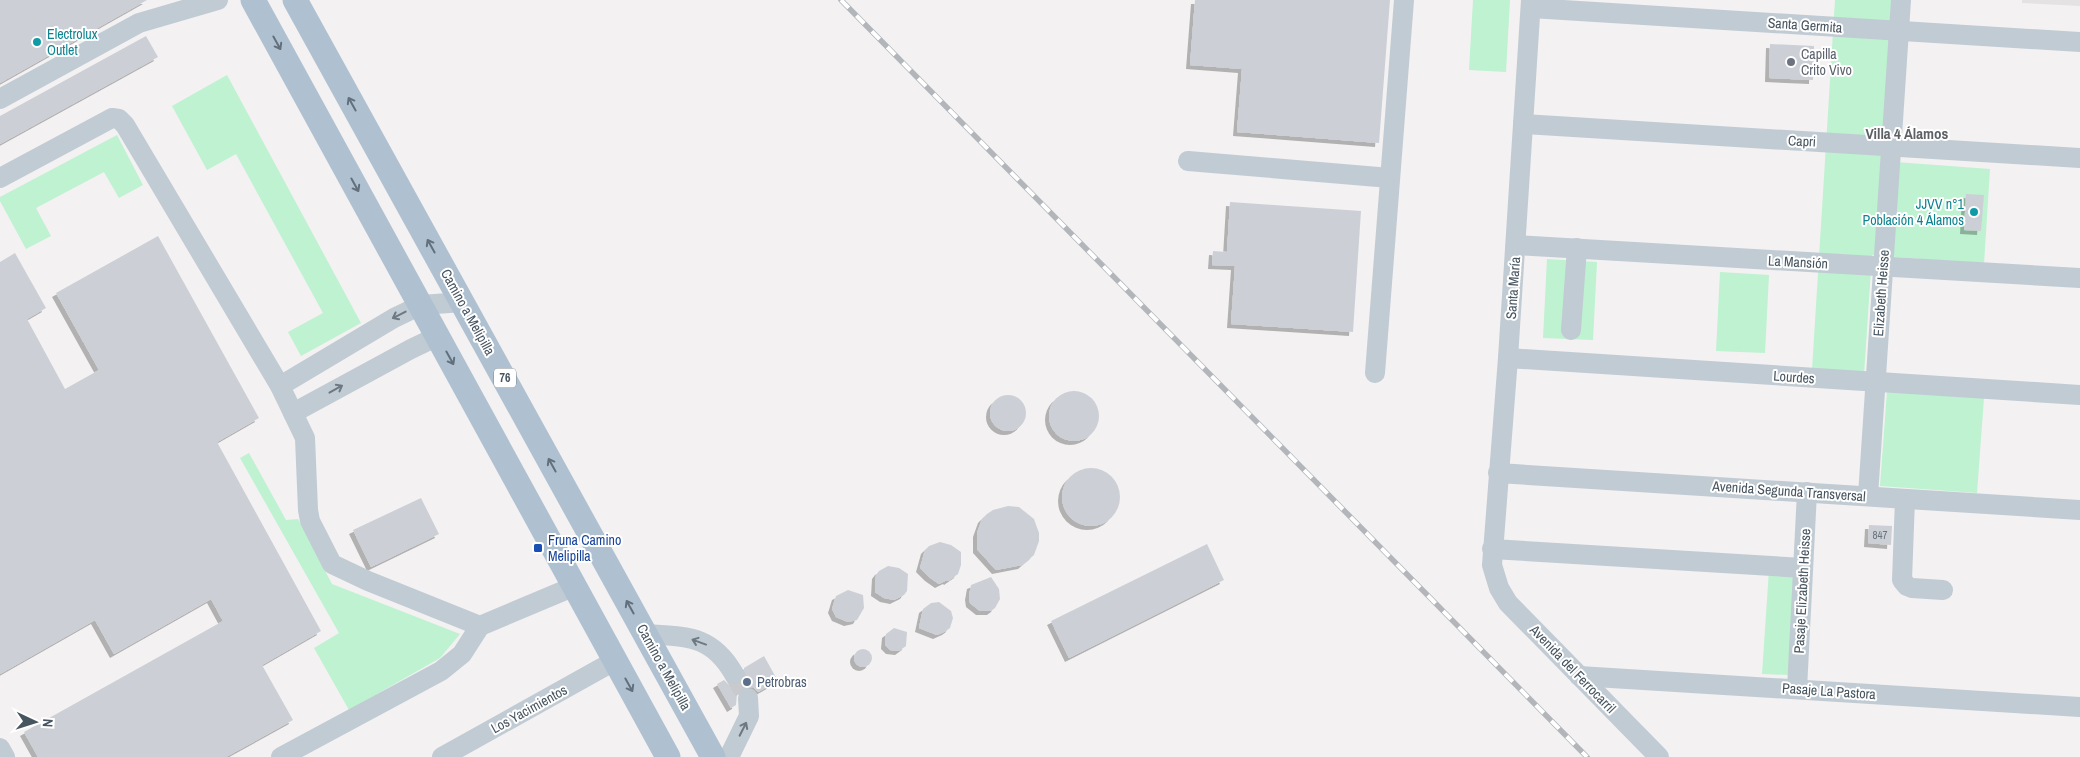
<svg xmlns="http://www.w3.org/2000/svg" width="2080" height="757" font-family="'Archivo Narrow',sans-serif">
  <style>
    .education { fill: #e4e2e3 }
    .green { fill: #bef2d1 }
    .building { fill: #ccd0d6; filter: url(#shadow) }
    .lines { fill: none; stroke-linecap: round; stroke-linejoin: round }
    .minor-tunnel { stroke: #c8cacd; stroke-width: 20; stroke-dasharray: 20 10; stroke-linecap: butt }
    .minor { stroke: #c1cbd3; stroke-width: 20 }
    .major { stroke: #afc1d1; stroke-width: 25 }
    .rail-casing { stroke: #b2b6bb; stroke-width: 5.5 }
    .rail { stroke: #fff; stroke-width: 4; stroke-dasharray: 11; stroke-linecap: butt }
    .oneway { stroke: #61707c }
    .oneway2 { stroke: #6c7882 }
    .culture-dot { fill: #0f9aa8; stroke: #fff; stroke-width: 2 }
    .worship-dot { fill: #6b7280; stroke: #fff; stroke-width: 2 }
    .transit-dot { fill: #1a4fb4; stroke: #fff; stroke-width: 2 }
    .service-dot { fill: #5c6f8a; stroke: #fff; stroke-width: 2 }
    .labels { text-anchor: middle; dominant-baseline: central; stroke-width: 4; stroke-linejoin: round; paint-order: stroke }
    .number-label { font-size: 11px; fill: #68747e }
    .shield { fill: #fff; stroke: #7e8890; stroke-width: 1 }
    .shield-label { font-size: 12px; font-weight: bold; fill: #475560 }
    .street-label { font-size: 14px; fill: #475560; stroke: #fff }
    .culture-label { font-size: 14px; fill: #0d838f; stroke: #fff; text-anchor: start }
    .worship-label { font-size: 14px; fill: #5b616d; stroke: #fff; text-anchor: start }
    .transit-label { font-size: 14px; fill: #164399; stroke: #fff; text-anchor: start }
    .service-label { font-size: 14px; fill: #4e5e75; stroke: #fff; text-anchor: start }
    .neighbourhood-label { font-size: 15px; font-weight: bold; fill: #5d6166; stroke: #fff }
  </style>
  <defs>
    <filter id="shadow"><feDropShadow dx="-4" dy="4" stdDeviation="0" flood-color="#0004"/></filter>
  </defs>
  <rect width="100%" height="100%" fill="#f3f1f1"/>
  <polygon class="education" points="2022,0 2080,0 2080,6 2022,3"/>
  <g class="green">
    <polygon points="1473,0 1510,0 1506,72 1469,70"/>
    <polygon points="1835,0 1893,0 1882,161 1990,169 1984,264 1872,255 1864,374 1812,370"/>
    <polygon points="227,75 361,323 301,356 288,332 323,313 236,154 207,170 172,106"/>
    <polygon points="117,135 143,185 119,198 104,172 36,208 51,236 26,249 0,201 0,197"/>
    <polygon points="1547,259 1597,262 1593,340 1543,338"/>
    <polygon points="1720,272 1769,275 1765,353 1716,351"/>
    <polygon points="1887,391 1984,398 1977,493 1880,486"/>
    <polygon points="249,453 286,520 298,519 332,584 460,634 440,658 349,710 314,648 339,633 240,458"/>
    <polygon points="1769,570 1795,571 1789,675 1762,674"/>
  </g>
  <g class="building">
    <polygon points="0,0 147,0 0,83"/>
    <polygon points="1195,0 1390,0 1379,143 1237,132 1242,69 1190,65"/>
    <polygon points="146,36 158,57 0,144 0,116"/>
    <polygon points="1770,44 1814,46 1813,80 1769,78"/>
    <polygon points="1966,194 1984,195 1981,231 1964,230"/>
    <polygon points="1230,202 1361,211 1353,332 1231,324 1235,266 1212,265 1213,251 1227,252"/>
    <polygon points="158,236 259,418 217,442 321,631 262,665 293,720 226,757 38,757 24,732 223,621 211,599 114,654 95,620 0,674 0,262 15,253 46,308 27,319 65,389 99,370 56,293"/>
    <circle cx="1074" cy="416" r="25"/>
    <circle cx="1008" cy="413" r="18"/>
    <circle cx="1091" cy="497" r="29"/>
    <polygon points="421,498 439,534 371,567 353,530"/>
    <polygon points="1008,506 1019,507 1034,519 1039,533 1039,541 1034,555 1022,565 996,570 977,549 977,533 982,519 987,514 993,510"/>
    <polygon points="1869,525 1892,526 1891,545 1868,543"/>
    <polygon points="940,542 951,545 961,552 961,565 958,574 948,581 947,580 939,584 929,577 920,568 925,550 929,546"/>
    <polygon points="1207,544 1224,580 1069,658 1051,621"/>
    <polygon points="888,566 899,568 908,574 907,591 904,595 894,600 884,598 875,592 876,575 879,571"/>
    <polygon points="991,577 999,589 1000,599 995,608 991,611 980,611 970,603 969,596 971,585"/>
    <polygon points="848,590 863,595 864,608 857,620 848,622 836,617 832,609 836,596"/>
    <polygon points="939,602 951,611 953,618 950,628 946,631 937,635 919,628 923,609 931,603"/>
    <polygon points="894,628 907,632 906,646 899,651 890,650 885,645 886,634"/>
    <circle cx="863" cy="658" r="9"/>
    <polygon points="764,656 778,681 758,692 753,687 742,688 737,693 736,705 731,708 717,684 724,680 729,685 740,684 745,679 744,668"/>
  </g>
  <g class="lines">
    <polyline class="minor-tunnel" points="734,674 748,698"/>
    <g class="minor">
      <polyline points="1531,0 1508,358 1492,565 1499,588 1508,603 1659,757"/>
      <polyline points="1531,8 2080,42"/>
      <polyline points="0,99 139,23 218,0"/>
      <polyline points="1523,124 2080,158"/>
      <polyline points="1188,161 1390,178"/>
      <polyline points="0,178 112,118 119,119 125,125 280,386 305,438 308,510 310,521 332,564 368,581 480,626"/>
      <polyline points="1516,245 2080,278"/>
      <polyline points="1571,330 1577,248"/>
      <polyline points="1508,358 2080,395"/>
      <polyline points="1375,373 1404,0"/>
      <polyline points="280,386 394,318 421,305 463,302"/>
      <polyline points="293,413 411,349 438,336"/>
      <polyline points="1498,473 2080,510"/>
      <polyline points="1868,496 1901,0"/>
      <polyline points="1905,499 1902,580 1907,586 1912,588 1943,590"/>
      <polyline points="1492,549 1803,568"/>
      <path d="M645 634C686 637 711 634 734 674"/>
      <polyline points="1579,676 2080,707"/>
      <polyline points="1797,689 1807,492"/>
      <polyline points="0,748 5,757"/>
      <polyline points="281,757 441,671 462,654 480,626 575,586"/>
      <polyline points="442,757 616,660"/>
      <polyline points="729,757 749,716 748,698"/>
    </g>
    <g class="major">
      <polyline points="253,0 668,757"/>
      <polyline points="295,0 713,757"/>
    </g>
    <g class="rail-casing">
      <polyline id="rail" points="841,0 1587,757"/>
    </g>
    <use href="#rail" class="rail"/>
  </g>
  <defs><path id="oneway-shaft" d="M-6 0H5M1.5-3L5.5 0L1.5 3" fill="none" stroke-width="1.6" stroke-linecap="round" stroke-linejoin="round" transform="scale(1.25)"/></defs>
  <g class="oneway">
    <use href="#oneway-shaft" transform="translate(277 43) rotate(61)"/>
    <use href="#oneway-shaft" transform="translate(352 104) rotate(-119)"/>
    <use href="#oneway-shaft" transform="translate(355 185) rotate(61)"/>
    <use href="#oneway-shaft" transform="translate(431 246) rotate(-119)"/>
    <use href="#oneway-shaft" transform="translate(450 358) rotate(61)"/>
    <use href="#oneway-shaft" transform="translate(552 465) rotate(-119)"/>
    <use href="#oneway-shaft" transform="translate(630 607) rotate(-119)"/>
    <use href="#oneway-shaft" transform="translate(629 685) rotate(61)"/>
  </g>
  <g class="oneway2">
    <use href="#oneway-shaft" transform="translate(399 315) rotate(153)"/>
    <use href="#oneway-shaft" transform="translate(336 389) rotate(-29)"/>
    <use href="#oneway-shaft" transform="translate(699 642) rotate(-160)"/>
    <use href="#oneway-shaft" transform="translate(743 729) rotate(-63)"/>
  </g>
  <g class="culture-dot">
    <circle cx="37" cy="42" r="5"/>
    <circle cx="1974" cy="212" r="5"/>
  </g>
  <circle class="worship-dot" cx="1791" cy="62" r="5"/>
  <rect class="transit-dot" x="533" y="543" width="10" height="10" rx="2.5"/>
  <circle class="service-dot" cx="747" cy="682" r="5"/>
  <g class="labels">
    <g class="number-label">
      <text x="1880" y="535">847</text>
    </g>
    <rect class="shield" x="494" y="368.5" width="22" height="19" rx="4"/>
    <g class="shield-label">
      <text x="505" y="378">76</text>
    </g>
    <g class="street-label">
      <text transform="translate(1805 25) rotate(4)">Santa Germita</text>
      <text transform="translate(1802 141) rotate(3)">Capri</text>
      <text transform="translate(1798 262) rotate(3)">La Mansión</text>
      <text transform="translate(1513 288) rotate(-86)">Santa María</text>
      <text transform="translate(1881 293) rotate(-86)">Elizabeth Heisse</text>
      <text transform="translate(468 312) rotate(61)">Camino a Melipilla</text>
      <text transform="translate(1794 377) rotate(4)">Lourdes</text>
      <text transform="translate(1789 491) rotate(4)">Avenida Segunda Transversal</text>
      <text transform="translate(1802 591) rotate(-87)">Pasaje Elizabeth Heisse</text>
      <text transform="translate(664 667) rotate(61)">Camino a Melipilla</text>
      <text transform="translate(1573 669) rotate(46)">Avenida del Ferrocarril</text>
      <text transform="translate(1829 691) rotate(4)">Pasaje La Pastora</text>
      <text transform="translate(529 709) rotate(-29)">Los Yacimientos</text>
    </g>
    <g class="culture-label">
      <text x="47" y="34">Electrolux<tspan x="47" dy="16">Outlet</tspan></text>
      <text x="1964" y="204" text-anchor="end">JJVV n°1<tspan x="1964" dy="16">Población 4 Álamos</tspan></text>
    </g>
    <g class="worship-label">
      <text x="1801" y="54">Capilla<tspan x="1801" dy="16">Crito Vivo</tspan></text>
    </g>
    <g class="transit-label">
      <text x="548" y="540">Fruna Camino<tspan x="548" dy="16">Melipilla</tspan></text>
    </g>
    <g class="service-label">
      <text x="757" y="682">Petrobras</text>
    </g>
    <g class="neighbourhood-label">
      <text x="1907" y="133">Villa 4 Álamos</text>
    </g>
  </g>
  <g transform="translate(35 722) rotate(94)" stroke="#ffffff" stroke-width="4" paint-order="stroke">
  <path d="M0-4L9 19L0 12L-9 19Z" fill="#475560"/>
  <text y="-8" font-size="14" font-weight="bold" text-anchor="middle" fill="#475560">N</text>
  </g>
</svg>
